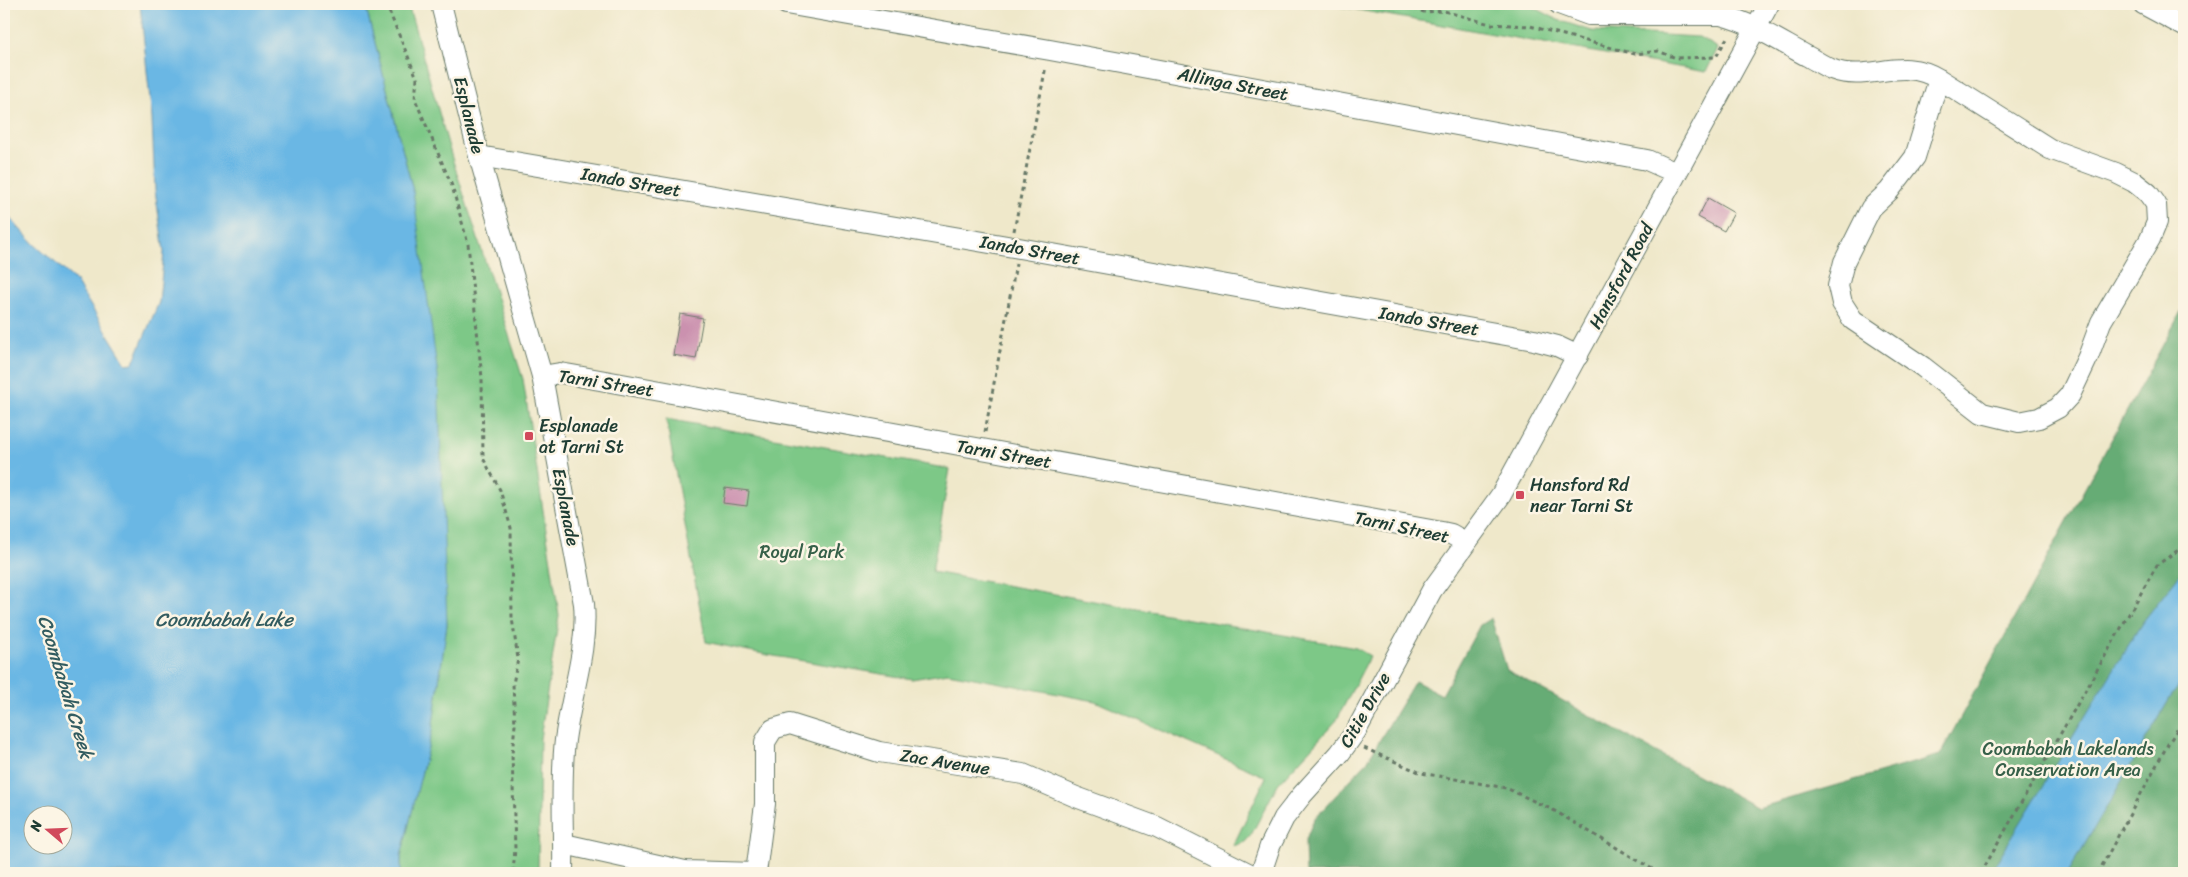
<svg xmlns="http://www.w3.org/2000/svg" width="2188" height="877" font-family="Sriracha,sans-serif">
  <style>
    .green { fill: #7dc887; stroke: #4e825e }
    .forest { fill: #66ac74; stroke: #427454 }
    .water { fill: #6ab7e4; stroke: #447a8c; fill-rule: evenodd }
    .building { fill: #cb91af }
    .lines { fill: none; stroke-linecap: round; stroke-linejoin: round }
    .minor-casing { stroke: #687968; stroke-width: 22 }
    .path { stroke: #687968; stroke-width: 3; stroke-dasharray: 4 4; stroke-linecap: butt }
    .minor { stroke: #fff; stroke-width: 20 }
    .poi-dot { fill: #d1495b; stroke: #fcf5e5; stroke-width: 2 }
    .labels { text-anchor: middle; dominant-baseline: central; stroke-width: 5; stroke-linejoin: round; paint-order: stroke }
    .street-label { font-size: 18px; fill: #1f3d34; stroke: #fcf5e5 }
    .poi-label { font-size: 18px; fill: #1f3d34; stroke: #fcf5e5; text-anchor: start }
    .park-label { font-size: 18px; fill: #366049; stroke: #fcf5e5 }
    .water-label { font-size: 19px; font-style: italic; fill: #325c60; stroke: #fcf5e5 }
  </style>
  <rect width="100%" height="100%" fill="#fcf5e5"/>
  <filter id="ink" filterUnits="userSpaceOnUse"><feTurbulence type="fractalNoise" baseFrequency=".02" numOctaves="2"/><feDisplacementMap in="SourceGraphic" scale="10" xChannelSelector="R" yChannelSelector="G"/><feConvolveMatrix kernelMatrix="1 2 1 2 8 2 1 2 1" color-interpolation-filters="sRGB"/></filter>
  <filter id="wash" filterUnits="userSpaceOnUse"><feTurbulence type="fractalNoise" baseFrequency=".0096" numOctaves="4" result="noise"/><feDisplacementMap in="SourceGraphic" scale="20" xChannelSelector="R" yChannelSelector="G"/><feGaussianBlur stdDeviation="1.12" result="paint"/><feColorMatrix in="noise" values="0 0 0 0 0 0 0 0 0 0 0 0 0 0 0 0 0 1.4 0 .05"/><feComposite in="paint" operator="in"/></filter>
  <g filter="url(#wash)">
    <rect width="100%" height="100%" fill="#efe8ca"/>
    <g class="green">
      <polygon points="365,4 408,4 452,158 523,379 559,615 540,739 538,873 401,873 401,856 432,731 447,624 413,191"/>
      <polygon points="1325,4 1528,4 1558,20 1592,31 1699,37 1718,48 1706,72"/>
      <polygon points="666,419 950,469 932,572 1356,648 1370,656 1336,721 1278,784 1251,835 1245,842 1233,846 1266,777 1095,701 948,673 912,679 768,655 706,642"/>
    </g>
    <g class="forest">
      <polygon points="2184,306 2184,571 2180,574 2142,623 1990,873 1306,873 1305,842 1314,819 1366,763 1415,681 1442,695 1480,625 1491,618 1507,670 1758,808 1940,755"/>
      <polygon points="2184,679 2184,873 2068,873 2170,698"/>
    </g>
    <g class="water">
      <path d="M140 4H365L413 191 438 376 447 624 432 731 401 856V873H4V212L35 245 75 280 126 364 133 363 159 302 164 252 155 190 152 119ZM32 814H62V844H32Z"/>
      <polygon points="2184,571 2184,679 2170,698 2068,873 1990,873 2142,623 2180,574"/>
    </g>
    <g id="blocks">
      <g class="building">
        <polygon points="1708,198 1734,213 1724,231 1698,217"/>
        <polygon points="680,314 703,318 696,359 673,355"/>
        <polygon points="725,488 749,491 747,506 723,503"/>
      </g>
    </g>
  </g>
  <g filter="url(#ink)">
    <use href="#blocks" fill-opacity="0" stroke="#687968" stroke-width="1"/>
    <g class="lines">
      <g class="minor-casing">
        <g id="minor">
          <path d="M441 4 479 156 542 376 584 604C588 650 571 694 565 740 560 784 564 829 563 873"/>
          <polyline points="786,4 1050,50 1647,160 1676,173"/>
          <path d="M1559 4 1589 15H1721C1752 23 1779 41 1807 56 1815 60 1823 66 1831 69 1869 84 1900 55 1939 79L2050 149 2116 173 2134 182 2148 193 2156 204 2157 222 2150 239 2101 322 2088 357 2070 395 2058 408 2039 418 2019 422 1982 413 1923 367 1853 320 1842 303 1838 286 1844 262 1871 208 1889 191 1915 157 1939 79"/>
          <polyline points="2143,4 2184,26"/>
          <polyline points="479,156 1019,248 1534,340 1557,346 1578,356"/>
          <polyline points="542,376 560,373 572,375 1442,532 1451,534 1465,542"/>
          <polyline points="564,844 685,871 756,873"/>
          <polyline points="756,873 765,804 765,742 773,729 790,724 879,752 1023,774 1076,797 1157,827 1248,873"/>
          <polyline points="1261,873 1270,846 1284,818 1302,795 1340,753 1356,731 1432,590 1501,495 1769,4"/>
        </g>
      </g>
      <g class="path">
        <polyline points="386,4 417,78 415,99 452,186 468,244 482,378 483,458 500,490 511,528 512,618 518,659 513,684 515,725 512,754 515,849 513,873"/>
        <polyline points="1398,4 1424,12 1444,11 1490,24 1530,26 1635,54 1658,51 1676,58 1716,57 1728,36"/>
        <polyline points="1014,231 1046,66"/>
        <polyline points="985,432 1016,264"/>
        <polyline points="1364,748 1421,773 1506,788 1553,810 1659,873"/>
        <polyline points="1981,873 2157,565 2184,546"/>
        <polyline points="2098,873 2168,744 2184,719"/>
      </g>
      <use href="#minor" class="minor"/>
    </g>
  </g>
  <g class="poi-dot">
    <rect x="524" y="431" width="10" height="10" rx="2.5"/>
    <rect x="1515" y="490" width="10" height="10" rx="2.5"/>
  </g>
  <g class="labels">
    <g class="street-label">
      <text transform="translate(1233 84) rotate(11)">Allinga Street</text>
      <text transform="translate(469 115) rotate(76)">Esplanade</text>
      <text transform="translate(631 182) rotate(10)">Iando Street</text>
      <text transform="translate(1030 250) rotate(10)">Iando Street</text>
      <text transform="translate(1621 276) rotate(-62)">Hansford Road</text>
      <text transform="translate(1429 321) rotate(10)">Iando Street</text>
      <text transform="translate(606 383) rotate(9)">Tarni Street</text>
      <text transform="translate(1004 454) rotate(10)">Tarni Street</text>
      <text transform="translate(566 507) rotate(79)">Esplanade</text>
      <text transform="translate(1402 527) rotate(12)">Tarni Street</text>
      <text transform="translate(1365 710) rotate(-60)">Citie Drive</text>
      <text transform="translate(945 762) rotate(9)">Zac Avenue</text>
    </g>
    <g class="poi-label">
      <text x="539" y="426">Esplanade<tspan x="539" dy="21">at Tarni St</tspan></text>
      <text x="1530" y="485">Hansford Rd<tspan x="1530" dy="21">near Tarni St</tspan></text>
    </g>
    <g class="park-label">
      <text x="802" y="552">Royal Park</text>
      <text x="2068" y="749">Coombabah Lakelands<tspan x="2068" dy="21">Conservation Area</tspan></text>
    </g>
    <g class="water-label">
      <text x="224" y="619">Coombabah Lake</text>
      <text transform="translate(66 687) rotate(73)">Coombabah Creek</text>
    </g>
  </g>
  <rect width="2188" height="877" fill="none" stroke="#fcf5e5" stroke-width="20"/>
  <g transform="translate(48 830) rotate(289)"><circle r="24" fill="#fcf5e5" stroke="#a4ab9e"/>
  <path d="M0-4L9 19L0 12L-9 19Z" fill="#d1495b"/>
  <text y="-8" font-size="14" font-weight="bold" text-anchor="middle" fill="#1f3d34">N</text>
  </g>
</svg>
